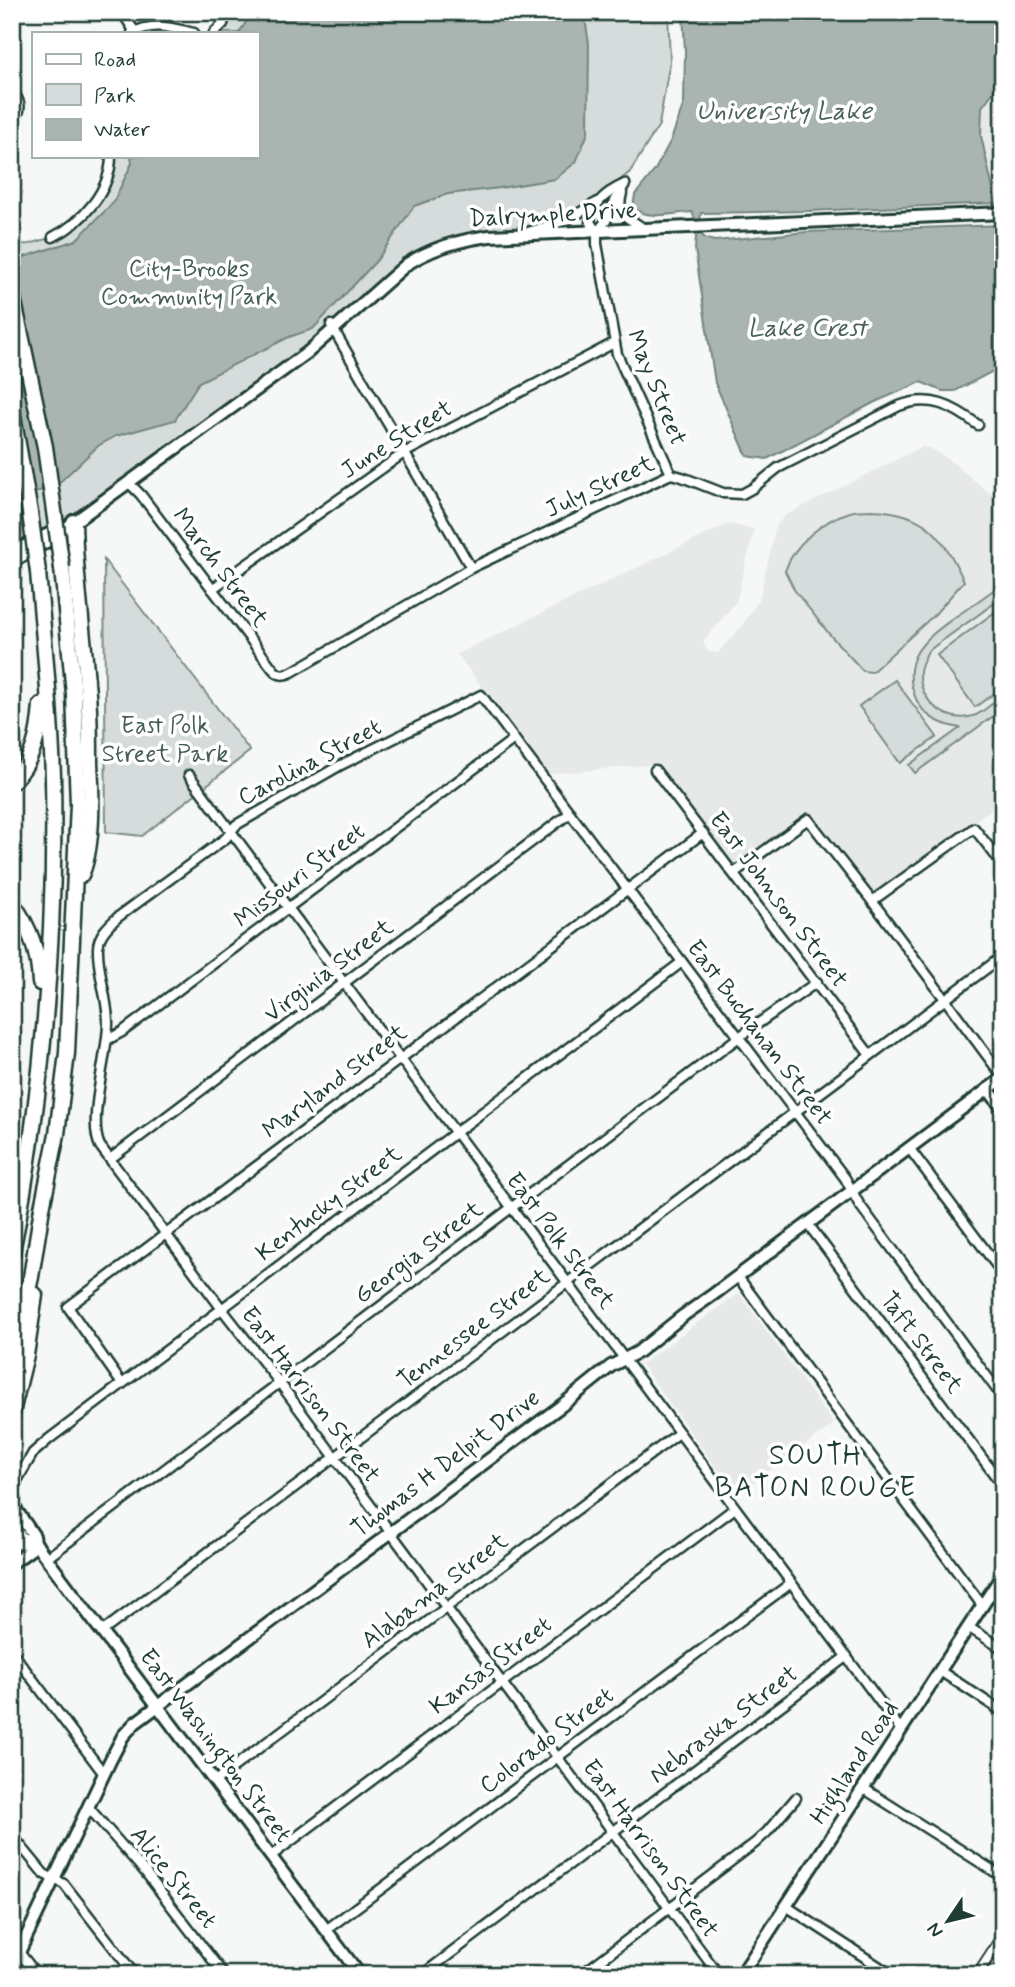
<svg xmlns="http://www.w3.org/2000/svg" width="1015" height="1987" font-family="Mynerve,sans-serif">
  <style>
    .built { fill: #e6e9e8 }
    .green { fill: #d6dcdb; stroke: #7a8c88; stroke-width: 2 }
    .water { fill: #aab5b1; stroke: #72857f; stroke-width: 2 }
    .lines { fill: none; stroke-linecap: round; stroke-linejoin: round }
    .street-casing { stroke: #1f3d34; stroke-width: 13 }
    .secondary-casing { stroke: #1f3d34; stroke-width: 16 }
    .highway-casing { stroke: #1f3d34; stroke-width: 19 }
    .street { stroke: #fff; stroke-width: 8 }
    .secondary { stroke: #fff; stroke-width: 10 }
    .highway { stroke: #fff; stroke-width: 14 }
    .highway-bridge-casing { stroke: #1f3d34; stroke-width: 19; stroke-linecap: butt }
    .highway-bridge { stroke: #fff; stroke-width: 14 }
    .labels { text-anchor: middle; dominant-baseline: central; stroke-width: 7; stroke-linejoin: round; paint-order: stroke }
    .street-label { font-size: 24px; fill: #1f3d34; stroke: #fff }
    .park-label { font-size: 24px; fill: #445d55; stroke: #fff }
    .water-label { font-size: 26px; font-style: italic; fill: #49615a; stroke: #fff }
    .quarter-label { font-size: 28px; letter-spacing: 2px; fill: #1f3d34; stroke: #fff }
  </style>
  <rect width="100%" height="100%" fill="#f6f7f7"/>
  <filter id="ink" filterUnits="userSpaceOnUse"><feTurbulence type="fractalNoise" baseFrequency=".0143" numOctaves="2"/><feDisplacementMap in="SourceGraphic" scale="14" xChannelSelector="R" yChannelSelector="G"/><feConvolveMatrix kernelMatrix="1 2 1 2 8 2 1 2 1" color-interpolation-filters="sRGB"/></filter>
  <g filter="url(#ink)">
    <g class="built">
      <polygon points="1003,79 1003,203 996,203 981,136 982,107"/>
      <polygon points="922,447 932,449 948,459 1003,504 1003,801 873,894 810,813 735,867 659,764 548,774 457,654 728,524 754,529 736,602 703,642 708,652 718,653 741,627 759,600 776,526 786,515"/>
      <polygon points="739,1293 834,1424 736,1495 641,1364"/>
    </g>
    <g class="green">
      <polygon points="226,12 668,12 670,61 659,125 630,172 580,213 519,235 456,242 422,255 334,331 114,494 12,548 12,245 30,244 53,237 75,222 106,184 111,156 257,156 257,33 213,33"/>
      <path d="M872 510C927 512 942 535 964 581L935 614 872 672 863 671 831 636 795 591 785 571C793 545 823 520 850 512 856 510 865 510 872 510Z"/>
      <polygon points="104,560 250,751 142,836 106,832"/>
      <path d="M1003 583V597L928 651C925 658 921 664 920 672 918 701 948 726 976 715 985 711 994 701 1003 695V709L915 773 909 765 960 728C942 725 924 717 916 699 898 656 928 637 958 615 973 605 988 594 1003 583Z"/>
      <polygon points="1003,606 1003,687 975,707 937,655"/>
      <polygon points="895,680 937,737 900,763 859,706"/>
    </g>
    <g class="water">
      <polygon points="244,12 584,12 589,44 588,133 576,162 555,179 500,188 448,194 414,206 377,260 313,329 289,337 199,382 175,420 116,436 98,446 60,482 12,503 12,261 76,240 113,203 132,163 131,156 257,156 257,33 239,33 246,22"/>
      <path d="M683 12H1003V79L982 107 981 136 996 203 809 211 701 213C700 219 698 234 705 238 708 240 712 240 715 241L806 232 1003 225V366L955 391H942L921 382 875 402 767 459 747 456 715 383 695 249C696 237 698 223 692 212 675 213 646 221 633 207L635 195 655 170 671 140 684 103 685 51Z"/>
    </g>
    <g class="lines">
      <g class="street-casing">
        <g id="street">
          <polyline points="122,12 135,32"/>
          <path d="M132 33C154 21 172 28 194 33"/>
          <polyline points="214,33 223,24 227,12"/>
          <path d="M12 92C22 101 22 112 12 121"/>
          <path d="M625 184C609 191 592 202 590 222L597 232V244L617 354 671 474"/>
          <path d="M622 193C615 219 631 217 645 230"/>
          <polyline points="528,232 567,220 596,203"/>
          <polyline points="597,232 606,221 615,201 625,184"/>
          <path d="M53 237C83 222 111 190 111 156"/>
          <polyline points="331,325 471,568"/>
          <path d="M129 483 141 495 273 669C279 676 283 676 292 672L471 568 671 474 682 477 723 493 742 494 753 488 778 468 899 406C930 394 953 406 978 425"/>
          <polyline points="212,589 404,453 614,343"/>
          <polyline points="655,770 870,1055"/>
          <polyline points="189,775 901,1730"/>
          <polyline points="734,873 808,819 872,901 1003,1077"/>
          <polyline points="872,901 974,828 1003,865"/>
          <polyline points="12,1031 15,1034 12,1056"/>
          <polyline points="107,1040 122,1032 514,739"/>
          <polyline points="909,1148 1003,1274"/>
          <polyline points="110,1159 570,813"/>
          <polyline points="808,1224 1003,1486"/>
          <polyline points="738,1277 982,1605"/>
          <polyline points="122,1384 68,1307 703,833"/>
          <polyline points="12,1489 33,1453 49,1439 682,962"/>
          <polyline points="47,1558 511,1208 739,1037 817,982"/>
          <polyline points="968,1627 1003,1649"/>
          <polyline points="103,1631 1003,956"/>
          <polyline points="12,1652 104,1774"/>
          <polyline points="940,1671 1003,1712"/>
          <polyline points="215,1781 679,1433"/>
          <polyline points="863,1788 1003,1877"/>
          <polyline points="88,1807 146,1873 224,1975"/>
          <polyline points="12,1835 44,1874 64,1884 135,1975"/>
          <polyline points="271,1856 735,1508"/>
          <polyline points="786,1906 892,1975"/>
          <polyline points="326,1930 791,1583"/>
          <polyline points="19,1952 37,1975"/>
          <polyline points="422,1975 847,1656"/>
          <polyline points="581,1975 755,1843 767,1832 796,1798"/>
          <path d="M719 1975 279 1382 222 1309 100 1146C87 1120 108 1056 108 1023 108 999 97 971 98 948 98 935 109 925 118 917L226 838 236 825 339 766 481 695 845 1178 859 1204 1003 1398"/>
          <polyline points="977,1975 1003,1935"/>
        </g>
      </g>
      <g class="secondary-casing">
        <g id="secondary">
          <polyline points="12,552 59,529"/>
          <path d="M12 562 48 541 307 353 407 264C432 248 459 240 489 236L1003 213"/>
          <polyline points="988,1089 1003,1109"/>
          <polyline points="12,1504 34,1536 35,1543 360,1975"/>
          <polyline points="12,1527 25,1541 29,1542"/>
          <polyline points="12,1563 37,1545"/>
          <polyline points="12,1967 110,1761 123,1736 135,1723 561,1406 611,1366 638,1352 684,1315 714,1294 1003,1078"/>
          <polyline points="741,1975 1003,1574"/>
        </g>
      </g>
      <g class="highway-casing">
        <g id="highway">
          <path d="M74 522C75 576 83 629 87 683 90 709 90 736 90 763 92 795 94 846 81 875"/>
          <path d="M12 782C34 760 39 734 41 705"/>
          <path d="M12 903C30 927 39 953 40 983"/>
          <path d="M12 1252C43 1096 56 937 53 778 51 709 44 641 38 572"/>
          <polyline points="12,1370 14,1352 31,1277 42,1208 57,1134 67,1053 78,804 74,694 62,568"/>
          <polyline points="12,1412 26,1355 35,1295"/>
          <polyline points="12,1542 25,1541"/>
        </g>
      </g>
      <use href="#street" class="street"/>
      <use href="#secondary" class="secondary"/>
      <use href="#highway" class="highway"/>
      <g class="highway-bridge-casing">
        <g id="highway-bridge">
          <polyline points="12,293 45,447 62,568"/>
          <polyline points="12,410 30,513 38,572"/>
        </g>
      </g>
      <use href="#highway-bridge" class="highway-bridge"/>
    </g>
  </g>
  <g class="labels">
    <g class="street-label">
      <text transform="translate(553 215) rotate(-3)">Dalrymple Drive</text>
      <text transform="translate(656 388) rotate(68)">May Street</text>
      <text transform="translate(397 440) rotate(-32)">June Street</text>
      <text transform="translate(600 487) rotate(-25)">July Street</text>
      <text transform="translate(220 568) rotate(53)">March Street</text>
      <text transform="translate(310 763) rotate(-28)">Carolina Street</text>
      <text transform="translate(300 876) rotate(-37)">Missouri Street</text>
      <text transform="translate(778 900) rotate(53)">East Johnson Street</text>
      <text transform="translate(329 971) rotate(-37)">Virginia Street</text>
      <text transform="translate(759 1033) rotate(53)">East Buchanan Street</text>
      <text transform="translate(335 1082) rotate(-37)">Maryland Street</text>
      <text transform="translate(329 1204) rotate(-37)">Kentucky Street</text>
      <text transform="translate(560 1241) rotate(53)">East Polk Street</text>
      <text transform="translate(419 1253) rotate(-37)">Georgia Street</text>
      <text transform="translate(474 1329) rotate(-37)">Tennessee Street</text>
      <text transform="translate(921 1343) rotate(53)">Taft Street</text>
      <text transform="translate(310 1395) rotate(53)">East Harrison Street</text>
      <text transform="translate(446 1464) rotate(-37)">Thomas H Delpit Drive</text>
      <text transform="translate(435 1591) rotate(-37)">Alabama Street</text>
      <text transform="translate(491 1666) rotate(-37)">Kansas Street</text>
      <text transform="translate(724 1725) rotate(-37)">Nebraska Street</text>
      <text transform="translate(547 1741) rotate(-37)">Colorado Street</text>
      <text transform="translate(215 1746) rotate(53)">East Washington Street</text>
      <text transform="translate(855 1763) rotate(-57)">Highland Road</text>
      <text transform="translate(650 1849) rotate(54)">East Harrison Street</text>
      <text transform="translate(173 1878) rotate(51)">Alice Street</text>
    </g>
    <g class="park-label">
      <text x="189" y="269">City-Brooks<tspan x="189" dy="28">Community Park</tspan></text>
      <text x="165" y="726">East Polk<tspan x="165" dy="28">Street Park</tspan></text>
    </g>
    <g class="water-label">
      <text x="784" y="112">University Lake</text>
      <text x="807" y="329">Lake Crest</text>
    </g>
    <g class="quarter-label">
      <text x="816" y="1456">SOUTH<tspan x="816" dy="32">BATON ROUGE</tspan></text>
    </g>
  </g>
  <rect width="1015" height="1987" fill="none" stroke="#fff" stroke-width="42"/>
  <rect x="21" y="21" width="973" height="1945" fill="none" stroke="#1f3d34" stroke-width="2.5" filter="url(#ink)"/>
  <rect x="32" y="32" width="228" height="126" fill="#ffffff" stroke="#a5b1ae" stroke-width="2"/>
  <rect x="46" y="54" width="35" height="10" fill="#ffffff" stroke="#a5b1ae" stroke-width="2"/>
  <text x="94" y="66" font-size="21" fill="#1f3d34">Road</text>
  <rect x="46" y="84" width="35" height="21" fill="#d6dcdb" stroke="#a5b1ae" stroke-width="2"/>
  <text x="94" y="102" font-size="21" fill="#1f3d34">Park</text>
  <rect x="46" y="119" width="35" height="21" fill="#aab5b1" stroke="#a5b1ae" stroke-width="2"/>
  <text x="94" y="136" font-size="21" fill="#1f3d34">Water</text>
  <g transform="translate(948 1921) rotate(235)" stroke="#ffffff" stroke-width="5" paint-order="stroke">
  <path d="M0-5L12 26L0 18L-12 26Z" fill="#1f3d34"/>
  <text y="-10" font-size="19" font-weight="bold" text-anchor="middle" fill="#1f3d34">N</text>
  </g>
</svg>
